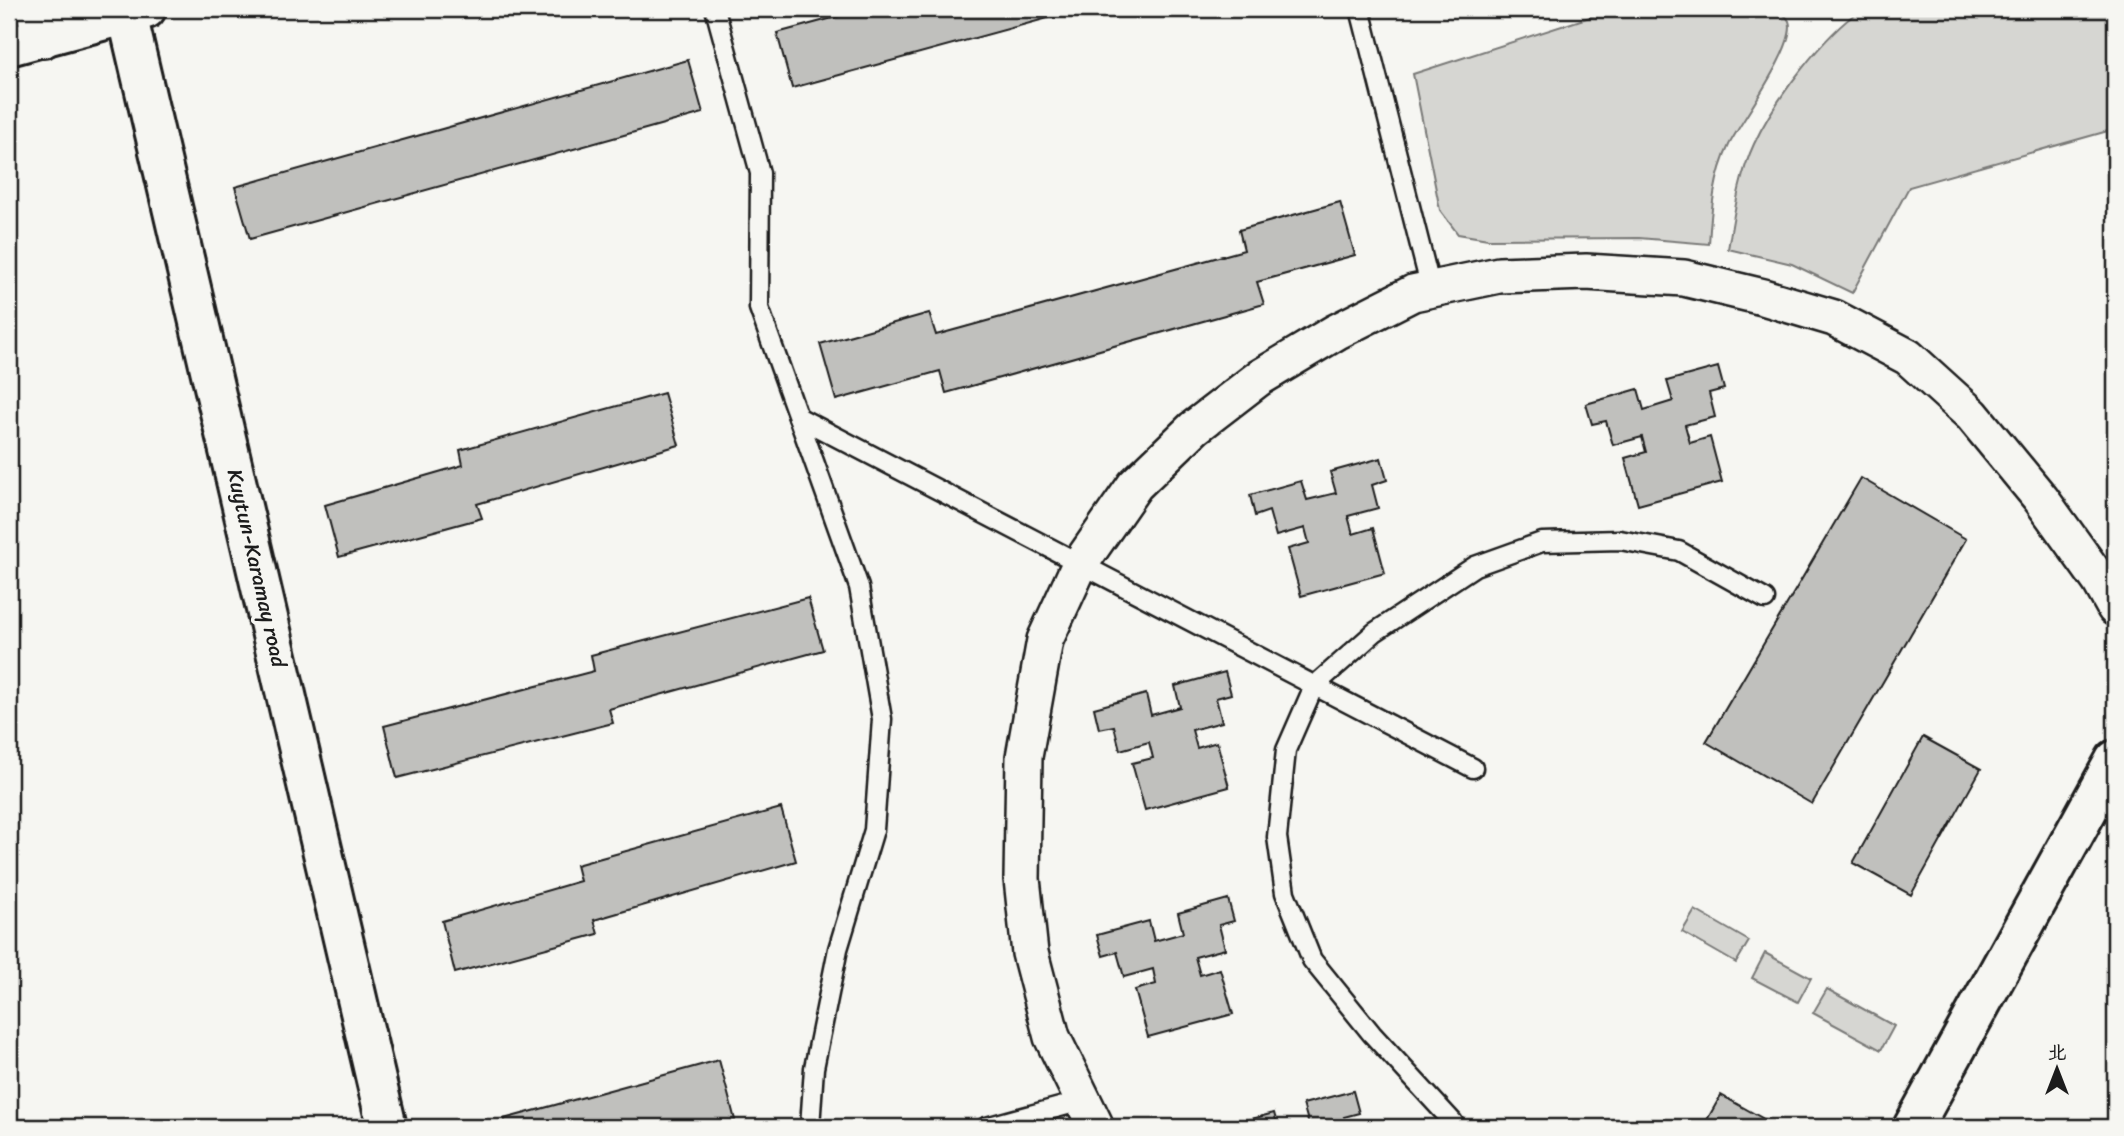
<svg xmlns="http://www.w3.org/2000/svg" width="2124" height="1136" font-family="Sriracha,'LXGW WenKai TC',sans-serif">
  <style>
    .green { fill: #d6d6d2; stroke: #797977; stroke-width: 2 }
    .building { fill: #c0c0bd; stroke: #1c1c1c; stroke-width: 2 }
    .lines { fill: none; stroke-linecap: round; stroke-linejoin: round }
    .service-casing { stroke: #1c1c1c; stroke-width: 23 }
    .minor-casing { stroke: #1c1c1c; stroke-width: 40 }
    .tertiary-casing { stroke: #1c1c1c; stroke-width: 44 }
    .secondary-casing { stroke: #1c1c1c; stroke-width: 44 }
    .service { stroke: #f6f6f2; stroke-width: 18 }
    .minor { stroke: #f6f6f2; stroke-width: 35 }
    .tertiary { stroke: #f6f6f2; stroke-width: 38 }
    .secondary { stroke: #f6f6f2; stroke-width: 38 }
    .labels { text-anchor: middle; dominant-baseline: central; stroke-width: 7; stroke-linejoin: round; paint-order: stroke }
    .street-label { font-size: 21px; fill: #1c1c1c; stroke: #f6f6f2 }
  </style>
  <rect width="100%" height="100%" fill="#f6f6f2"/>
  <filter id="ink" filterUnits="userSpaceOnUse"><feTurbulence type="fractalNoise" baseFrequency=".0143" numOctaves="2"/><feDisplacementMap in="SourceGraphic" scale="14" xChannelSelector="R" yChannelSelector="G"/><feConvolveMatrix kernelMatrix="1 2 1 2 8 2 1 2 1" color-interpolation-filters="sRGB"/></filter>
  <g filter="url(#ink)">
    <g class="green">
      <path d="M1624 9H1778C1781 12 1787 17 1789 21 1798 44 1741 121 1729 145 1714 176 1711 210 1709 244L1639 238 1488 239 1458 234 1440 210 1413 74 1593 16Z"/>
      <path d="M1862 9H2115V129L1909 187 1852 293 1792 264 1728 249C1734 215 1739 176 1754 144 1774 101 1823 35 1862 9Z"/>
      <polygon points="1695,910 1749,941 1736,963 1682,932"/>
      <polygon points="1765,953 1811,978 1798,1002 1752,978"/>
      <polygon points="1827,989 1894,1026 1881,1050 1813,1013"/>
    </g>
    <g class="building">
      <polygon points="866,9 1081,9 792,88 777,33"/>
      <polygon points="688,60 703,113 250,239 235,187"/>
      <polygon points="1340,202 1355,255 1257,282 1264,304 946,393 940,371 836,400 820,344 929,313 936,335 1244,250 1239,230"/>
      <polygon points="1718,367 1724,389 1709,393 1715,417 1685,425 1690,443 1710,437 1722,482 1638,505 1625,458 1646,452 1642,437 1613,445 1606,421 1592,424 1586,404 1638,389 1644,410 1673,401 1667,381"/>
      <polygon points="664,393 679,445 477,504 482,518 339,557 325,505 463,465 460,450"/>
      <polygon points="1381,458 1387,480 1372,485 1378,508 1348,516 1353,534 1373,528 1385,573 1301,596 1288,549 1309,543 1305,528 1276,536 1269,511 1255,516 1250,495 1301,481 1307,500 1336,493 1330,472"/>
      <polygon points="1861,478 1966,539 1812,804 1706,742"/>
      <polygon points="808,598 823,650 609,709 613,723 397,778 384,726 594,671 591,655"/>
      <polygon points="1225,672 1231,694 1216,698 1222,722 1192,730 1197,748 1217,742 1229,787 1145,810 1132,763 1153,758 1149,742 1120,750 1114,726 1099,729 1094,708 1146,694 1151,715 1180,707 1175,686"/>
      <polygon points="1923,737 1981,769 1911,895 1853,863"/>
      <polygon points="781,808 796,861 594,920 598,934 455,973 442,921 580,881 576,865"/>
      <polygon points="1228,899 1234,921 1219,925 1225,949 1195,957 1200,975 1220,969 1233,1014 1148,1037 1135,990 1156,984 1153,969 1124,977 1117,952 1103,956 1097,935 1149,921 1154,941 1183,933 1178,913"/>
      <polygon points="719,1060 735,1120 709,1127 507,1127 504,1119"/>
      <polygon points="1353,1091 1359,1113 1344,1117 1347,1127 1301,1127 1309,1125 1303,1104"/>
      <polygon points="1721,1095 1778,1127 1703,1127"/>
      <polygon points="1274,1113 1278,1127 1222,1127"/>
    </g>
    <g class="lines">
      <g class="service-casing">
        <g id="service">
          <polyline points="715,9 760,173 759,308 859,587 882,719 874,830 838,949 814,1068 810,1127"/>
          <polyline points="1360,9 1431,289"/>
          <polyline points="798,417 1473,768"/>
          <polyline points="986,1127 1082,1101"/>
          <polyline points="1450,1127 1453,1122 1372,1034 1312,960 1285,893 1277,837 1286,750 1314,686 1375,632 1475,566 1542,542 1620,540 1679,551 1765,599"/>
        </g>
      </g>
      <g class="minor-casing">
        <polyline id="minor" points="1096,1127 1052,1037 1030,953 1022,879 1024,757 1045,640 1080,564 1135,485 1194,428 1259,378 1336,332 1413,293 1499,275 1586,272 1684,278 1763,297 1834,318 1908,357 1972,415 2041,499 2100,581 2115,608"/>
      </g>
      <g class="tertiary-casing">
        <g id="tertiary">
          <polyline points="35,9 43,38"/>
          <polyline points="127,14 387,1127"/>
          <polyline points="1913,1127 2115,760"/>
        </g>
      </g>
      <g class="secondary-casing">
        <polyline id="secondary" points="9,46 146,9"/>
      </g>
      <use href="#service" class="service"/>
      <use href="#minor" class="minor"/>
      <use href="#tertiary" class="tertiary"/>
      <use href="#secondary" class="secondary"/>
    </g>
  </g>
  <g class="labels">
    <g class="street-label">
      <text transform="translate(257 568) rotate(77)">Kuytun-Karamay road</text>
    </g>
  </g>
  <rect width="2124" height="1136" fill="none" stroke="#f6f6f2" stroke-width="35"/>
  <rect x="18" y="18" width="2089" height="1101" fill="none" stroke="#1c1c1c" stroke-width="2.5" filter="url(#ink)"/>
  <g transform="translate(2057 1069)" stroke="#f6f6f2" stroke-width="5" paint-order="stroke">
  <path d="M0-5L12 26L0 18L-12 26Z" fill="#1c1c1c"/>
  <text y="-10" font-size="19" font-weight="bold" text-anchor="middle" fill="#1c1c1c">北</text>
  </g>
</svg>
